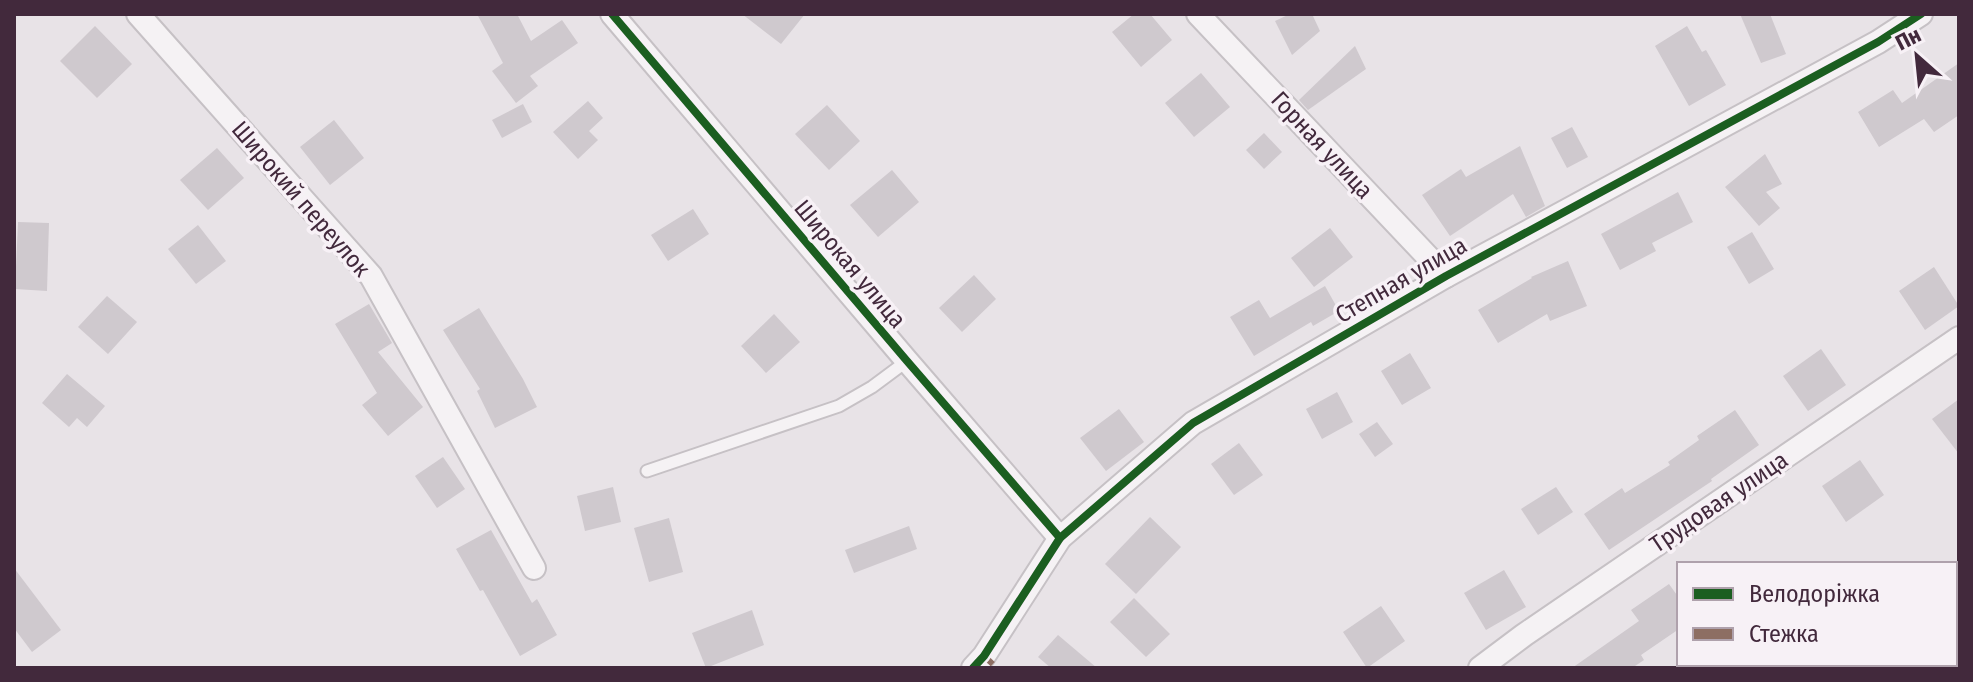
<svg xmlns="http://www.w3.org/2000/svg" width="1973" height="682" font-family="'Fira Sans Condensed',sans-serif">
  <style>
    .building { fill: #cfc9ce }
    .lines { fill: none; stroke-linecap: round; stroke-linejoin: round }
    .service-casing { stroke: #c6c1c5; stroke-width: 15 }
    .minor-casing { stroke: #c6c1c5; stroke-width: 26 }
    .service { stroke: #f5f2f4; stroke-width: 11 }
    .minor { stroke: #f5f2f4; stroke-width: 22 }
    .quiet { stroke: #8d6e63; stroke-width: 6; stroke-dasharray: 12 6; stroke-linecap: butt }
    .cycleway-casing { stroke: #f7f1f6; stroke-width: 13 }
    .cycleway { stroke: #1b5e20; stroke-width: 8 }
    .labels { text-anchor: middle; dominant-baseline: central; stroke-width: 7; stroke-linejoin: round; paint-order: stroke }
    .street-label { font-size: 24px; fill: #42293c; stroke: #f7f1f6 }
  </style>
  <rect width="100%" height="100%" fill="#e8e3e7"/>
  <g class="building">
    <polygon points="477,14 517,14 531,41 562,20 578,43 530,76 538,86 516,103 492,71 503,63"/>
    <polygon points="742,14 805,14 781,44"/>
    <polygon points="1134,14 1150,14 1172,40 1141,67 1112,32"/>
    <polygon points="1290,14 1312,14 1320,31 1292,55 1275,21"/>
    <polygon points="1740,14 1770,14 1786,54 1761,63"/>
    <polygon points="95,26 132,64 97,98 60,61"/>
    <polygon points="1687,26 1702,52 1706,50 1726,85 1689,106 1655,46"/>
    <polygon points="1355,46 1366,69 1308,110 1299,100"/>
    <polygon points="1959,63 1959,115 1934,132 1924,119 1879,147 1858,112 1893,90 1902,103"/>
    <polygon points="1201,73 1230,107 1194,137 1165,103"/>
    <polygon points="588,101 603,118 589,131 598,140 578,159 553,132"/>
    <polygon points="523,104 532,122 502,138 492,120"/>
    <polygon points="827,105 860,141 829,170 795,134"/>
    <polygon points="334,120 364,158 330,185 300,147"/>
    <polygon points="1572,127 1588,157 1567,168 1551,138"/>
    <polygon points="1264,133 1282,152 1264,169 1246,150"/>
    <polygon points="1520,146 1545,206 1526,217 1513,194 1450,236 1422,195 1461,169 1466,177"/>
    <polygon points="217,148 244,178 208,210 180,180"/>
    <polygon points="1765,154 1782,184 1766,192 1780,208 1759,226 1725,187"/>
    <polygon points="892,170 919,202 878,237 850,205"/>
    <polygon points="1678,192 1693,222 1652,243 1656,251 1620,270 1601,234"/>
    <polygon points="693,209 709,234 668,261 651,235"/>
    <polygon points="18,222 49,223 47,291 15,289"/>
    <polygon points="198,225 226,261 196,284 168,249"/>
    <polygon points="1330,228 1353,257 1314,287 1291,258"/>
    <polygon points="1752,232 1774,269 1749,284 1727,247"/>
    <polygon points="1568,261 1587,306 1550,321 1547,314 1498,343 1478,310 1532,278 1531,277"/>
    <polygon points="1934,267 1959,306 1925,330 1899,291"/>
    <polygon points="974,275 996,299 962,332 939,308"/>
    <polygon points="1325,286 1339,311 1313,326 1311,322 1254,356 1230,317 1259,300 1270,318"/>
    <polygon points="107,296 137,322 108,354 78,327"/>
    <polygon points="369,304 392,343 378,352 423,407 388,436 362,405 377,393 335,324"/>
    <polygon points="479,308 523,379 537,407 495,428 477,391 480,389 443,330"/>
    <polygon points="774,314 800,342 766,373 741,346"/>
    <polygon points="1821,349 1846,385 1808,411 1783,376"/>
    <polygon points="1410,353 1431,388 1402,405 1381,371"/>
    <polygon points="67,374 105,406 87,427 77,418 69,427 42,403"/>
    <polygon points="1337,392 1353,422 1322,439 1306,409"/>
    <polygon points="1959,399 1959,454 1932,419"/>
    <polygon points="1119,409 1144,442 1106,471 1080,438"/>
    <polygon points="1735,410 1759,445 1711,479 1712,481 1609,550 1584,514 1622,488 1625,493 1670,465 1668,462 1699,440 1697,436"/>
    <polygon points="1377,422 1393,444 1375,457 1359,434"/>
    <polygon points="1239,443 1263,475 1234,495 1211,464"/>
    <polygon points="443,457 465,489 437,508 415,476"/>
    <polygon points="1860,460 1884,495 1846,522 1822,486"/>
    <polygon points="613,487 621,522 585,531 577,496"/>
    <polygon points="1556,487 1573,512 1538,535 1521,509"/>
    <polygon points="1150,517 1181,547 1136,594 1105,564"/>
    <polygon points="669,518 683,572 649,582 634,528"/>
    <polygon points="909,526 917,549 854,573 845,550"/>
    <polygon points="491,530 532,603 537,599 557,635 520,656 483,590 480,591 456,549"/>
    <polygon points="14,568 61,630 32,652 14,628"/>
    <polygon points="1504,570 1526,607 1486,630 1464,593"/>
    <polygon points="1669,584 1679,598 1679,629 1641,655 1644,660 1632,668 1572,668 1639,621 1631,610"/>
    <polygon points="1134,598 1170,634 1146,657 1110,622"/>
    <polygon points="1381,606 1405,641 1367,668 1343,632"/>
    <polygon points="752,610 764,645 706,668 692,633"/>
    <polygon points="1058,635 1097,668 1051,668 1038,657"/>
  </g>
  <g class="lines">
    <g class="service-casing">
      <polyline id="service" points="647,471 839,406 872,387 907,361"/>
    </g>
    <g class="minor-casing">
      <g id="minor">
        <polyline points="138,14 371,276 534,568"/>
        <polyline points="612,14 907,361 1060,538"/>
        <polyline points="1198,14 1446,276"/>
        <polyline points="973,668 984,656 1060,538 1193,423 1446,276 1878,42 1921,14"/>
        <polyline points="1480,668 1524,635 1959,338"/>
      </g>
    </g>
    <use href="#service" class="service"/>
    <use href="#minor" class="minor"/>
    <polyline class="quiet" points="984,656 997,668"/>
    <g class="cycleway-casing">
      <g id="cycleway">
        <polyline points="612,14 907,361 1060,538"/>
        <polyline points="973,668 984,656 1060,538 1193,423 1446,276 1878,42 1921,14"/>
      </g>
    </g>
    <use href="#cycleway" class="cycleway"/>
  </g>
  <g class="labels">
    <g class="street-label">
      <text transform="translate(1322 145) rotate(47)">Горная улица</text>
      <text transform="translate(301 199) rotate(49)">Широкий переулок</text>
      <text transform="translate(850 264) rotate(50)">Широкая улица</text>
      <text transform="translate(1401 280) rotate(-30)">Степная улица</text>
      <text transform="translate(1719 502) rotate(-34)">Трудовая улица</text>
    </g>
  </g>
  <rect width="1973" height="682" fill="none" stroke="#42293c" stroke-width="32"/>
  <rect x="1677" y="562" width="280" height="104" fill="#f7f1f6" stroke="#afa1ac" stroke-width="2"/>
  <rect x="1693" y="588" width="40" height="12" fill="#1b5e20" stroke="#afa1ac" stroke-width="2"/>
  <text x="1749" y="602" font-size="24" fill="#42293c">Велодоріжка</text>
  <rect x="1693" y="628" width="40" height="12" fill="#8d6e63" stroke="#afa1ac" stroke-width="2"/>
  <text x="1749" y="642" font-size="24" fill="#42293c">Стежка</text>
  <g transform="translate(1917 56) rotate(333)" stroke="#f7f1f6" stroke-width="6" paint-order="stroke">
  <path d="M0-6L14 30L0 20L-14 30Z" fill="#42293c"/>
  <text y="-12" font-size="22" font-weight="bold" text-anchor="middle" fill="#42293c">Пн</text>
  </g>
</svg>
